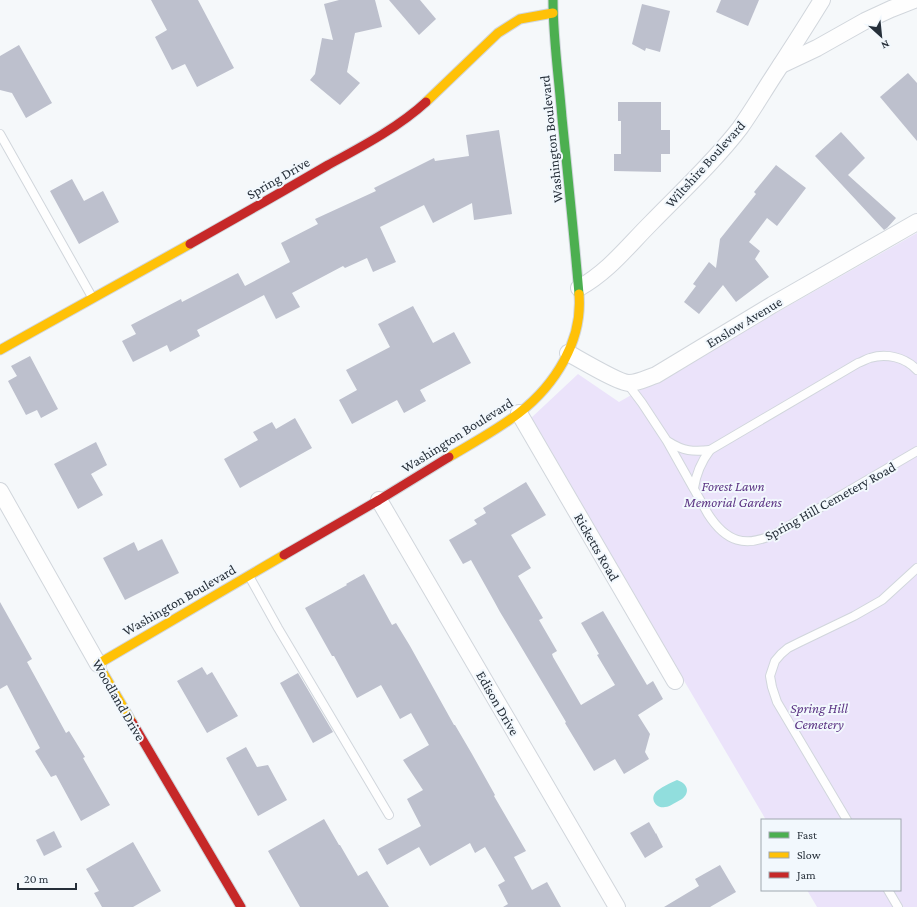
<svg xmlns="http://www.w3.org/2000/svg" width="917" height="907" font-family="'Crimson Pro',serif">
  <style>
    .green { fill: #ebe3fa }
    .water { fill: #91dedd }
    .building { fill: #bdc0cd }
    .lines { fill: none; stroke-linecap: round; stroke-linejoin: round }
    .lane-casing { stroke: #d1d6dc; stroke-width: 10 }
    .street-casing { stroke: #d1d6dc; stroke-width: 18 }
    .fast-casing { stroke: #d1d6dc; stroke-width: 11 }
    .slow-casing { stroke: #d1d6dc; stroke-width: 11 }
    .jam-casing { stroke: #d1d6dc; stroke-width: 11 }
    .lane { stroke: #fefefe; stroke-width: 8 }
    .street { stroke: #fefefe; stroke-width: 16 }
    .fast { stroke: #4caf50; stroke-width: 9 }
    .slow { stroke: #ffc107; stroke-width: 9 }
    .jam { stroke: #c62828; stroke-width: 9 }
    .labels { text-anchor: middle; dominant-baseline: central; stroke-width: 4; stroke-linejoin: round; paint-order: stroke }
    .street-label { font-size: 14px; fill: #262f39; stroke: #f2f8fd }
    .park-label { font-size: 14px; font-style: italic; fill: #5d3685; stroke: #f2f8fd }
  </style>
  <rect width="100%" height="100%" fill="#f5f8fa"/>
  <polygon class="green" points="917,233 917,907 817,907 807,890 900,890 900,820 766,820 530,419 578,374 619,402"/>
  <path class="water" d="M677 780C687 783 691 792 682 799 679 801 676 802 673 804 671 805 668 807 665 807 657 809 650 800 655 793 659 788 672 782 677 780Z"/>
  <g class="building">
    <polygon points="151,0 198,0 234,68 197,87 185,64 172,70 155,37 167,30"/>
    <polygon points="339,0 375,0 382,27 355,33 347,72 360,83 340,105 310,80 315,74 322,38 333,40 324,4"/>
    <polygon points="389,0 420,0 436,19 419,35"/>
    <polygon points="721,0 759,0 748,26 716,12"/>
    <polygon points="642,4 670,11 660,52 646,48 645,51 632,44"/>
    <polygon points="19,45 52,103 26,118 12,93 0,90 0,56"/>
    <polygon points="908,73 917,83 917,141 880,97"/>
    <polygon points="618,102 661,102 661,130 670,130 670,154 661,154 661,172 614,171 614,154 621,154 621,121 618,121"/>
    <polygon points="499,130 512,214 474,220 472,203 433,223 424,205 380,227 396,262 373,272 367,258 345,268 343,266 292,293 300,307 276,319 264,295 197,330 200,336 170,352 167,345 133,362 122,341 136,334 131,325 181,299 182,302 238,273 245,286 290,262 281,243 318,224 315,219 376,191 374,188 434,158 435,161 469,156 466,135"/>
    <polygon points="841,132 865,158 848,175 896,218 887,228 884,230 815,156"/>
    <polygon points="776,165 806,188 777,226 767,218 749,242 760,251 755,259 769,277 736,302 723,285 699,314 684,302 696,286 693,284 709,262 716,268 720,239 756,194 754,192"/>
    <polygon points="72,179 84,201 103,191 119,222 79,244 50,191"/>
    <polygon points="413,306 433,343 454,332 471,363 420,390 426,401 404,413 397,400 352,424 339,400 357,390 346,370 390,347 378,324"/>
    <polygon points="30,356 58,409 41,418 37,410 26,415 8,381 17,376 11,366"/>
    <polygon points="295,418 312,448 240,488 224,459 258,440 253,432 272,422 276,429"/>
    <polygon points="96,442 107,465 91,474 103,495 78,509 54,464"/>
    <polygon points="526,482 546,515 511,535 531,568 518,576 543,618 539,620 557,651 552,654 553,657 581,705 615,685 597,655 599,654 581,623 603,611 647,685 653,681 663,699 638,715 650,734 645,752 649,759 624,774 615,759 594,771 565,723 566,722 514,635 500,612 494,601 471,560 463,564 449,540 477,524 474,520 486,513 483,508"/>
    <polygon points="162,539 179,573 125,600 103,558 134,542 138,551"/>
    <polygon points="364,574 392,625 396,623 410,646 454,725 455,725 472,754 495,795 494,796 526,851 514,857 532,890 547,882 561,907 503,907 508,904 498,885 505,881 485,847 475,853 470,843 430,866 419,847 387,865 378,849 421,826 407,799 423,790 403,760 429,745 411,713 400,719 381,685 357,698 334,656 332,656 305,608 347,585 346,584"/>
    <polygon points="0,602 32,659 27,662 66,733 69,731 85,757 83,758 110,805 81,821 56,775 51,777 35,751 40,748 7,685 0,689"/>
    <polygon points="202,667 207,675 212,672 238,716 207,733 177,681"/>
    <polygon points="298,673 333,732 313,743 280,683"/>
    <polygon points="246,747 257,767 268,765 287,800 258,816 226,758"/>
    <polygon points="324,819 339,845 340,845 358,876 367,871 389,907 300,907 268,851"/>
    <polygon points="649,822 656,834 656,833 663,847 645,858 630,833"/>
    <polygon points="54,831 62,847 44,856 36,840"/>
    <polygon points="133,842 161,891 133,907 102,907 94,893 99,891 86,869"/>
    <polygon points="720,865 736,892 710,907 664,907 699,886 695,879"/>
  </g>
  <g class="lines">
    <g class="lane-casing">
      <g id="lane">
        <polyline points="0,134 92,297"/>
        <path d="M627 383 642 403 667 441 708 514C726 542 745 548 775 534L917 451"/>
        <path d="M669 442C683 451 693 452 710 450"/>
        <path d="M694 488C696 474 701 462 710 450L858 363C862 362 866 359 870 358 886 353 905 357 917 370"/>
        <polyline points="249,576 278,628 389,815"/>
        <polyline points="847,820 777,702 772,687 770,676 775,661 781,654 788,648 800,642 854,616 882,600 917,568"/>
        <polyline points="888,890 898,907"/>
      </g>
    </g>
    <g class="street-casing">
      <g id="street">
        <polyline points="781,65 817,48 865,21 891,9 914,0"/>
        <path d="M579 288C609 271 627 247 651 223 681 192 714 162 740 128 752 111 762 94 773 77 790 51 806 26 822 0"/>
        <path d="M568 353C579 359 619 383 629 383 638 383 647 378 656 375L772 305 917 222"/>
        <polyline points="519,413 675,681"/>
        <polyline points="0,491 98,664"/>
        <polyline points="379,500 617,907"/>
      </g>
    </g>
    <g class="fast-casing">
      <path id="fast" d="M553 0C553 39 559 79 562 118 568 177 574 235 579 294"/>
    </g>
    <g class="slow-casing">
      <g id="slow">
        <polyline points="426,102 498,33 520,19 553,13"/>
        <polyline points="0,350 190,244"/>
        <path d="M449 457C473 443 497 430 519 413 555 385 583 341 579 294"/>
        <polyline points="132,722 98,664 284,555"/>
      </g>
    </g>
    <g class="jam-casing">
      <g id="jam">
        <path d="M190 244C236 218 282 192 328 165 361 147 399 127 426 102"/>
        <polyline points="284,555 379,500 449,457"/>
        <polyline points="132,722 241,907"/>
      </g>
    </g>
    <use href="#lane" class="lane"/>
    <use href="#street" class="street"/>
    <use href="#fast" class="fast"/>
    <use href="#slow" class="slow"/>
    <use href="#jam" class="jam"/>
  </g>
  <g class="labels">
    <g class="street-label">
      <text transform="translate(551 139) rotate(-96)">Washington Boulevard</text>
      <text transform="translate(705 164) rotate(-48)">Wiltshire Boulevard</text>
      <text transform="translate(278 178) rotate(-30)">Spring Drive</text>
      <text transform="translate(744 322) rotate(-31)">Enslow Avenue</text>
      <text transform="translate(457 435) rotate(-32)">Washington Boulevard</text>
      <text transform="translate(830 501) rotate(-29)">Spring Hill Cemetery Road</text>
      <text transform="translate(597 547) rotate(60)">Ricketts Road</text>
      <text transform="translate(179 600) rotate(-30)">Washington Boulevard</text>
      <text transform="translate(119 700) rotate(60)">Woodland Drive</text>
      <text transform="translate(498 703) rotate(60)">Edison Drive</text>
    </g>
    <g class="park-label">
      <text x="733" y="486">Forest Lawn<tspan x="733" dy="16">Memorial Gardens</tspan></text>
      <text x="819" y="708">Spring Hill<tspan x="819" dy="16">Cemetery</tspan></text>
    </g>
  </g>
  <rect x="761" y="819" width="140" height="72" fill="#f2f8fd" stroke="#a0a8af"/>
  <rect x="769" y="832" width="20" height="6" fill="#4caf50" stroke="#a0a8af"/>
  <text x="797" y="839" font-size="12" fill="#262f39">Fast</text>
  <rect x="769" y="852" width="20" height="6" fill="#ffc107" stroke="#a0a8af"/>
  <text x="797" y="859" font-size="12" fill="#262f39">Slow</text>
  <rect x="769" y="872" width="20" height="6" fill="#c62828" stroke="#a0a8af"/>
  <text x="797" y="879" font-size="12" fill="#262f39">Jam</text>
  <g transform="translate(881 36) rotate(153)" stroke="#f2f8fd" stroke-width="3" paint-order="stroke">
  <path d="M0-3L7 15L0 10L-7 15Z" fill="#262f39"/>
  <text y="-6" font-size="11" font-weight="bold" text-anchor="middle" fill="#262f39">N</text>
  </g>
  <path d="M18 883v6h58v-6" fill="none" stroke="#262f39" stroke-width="2"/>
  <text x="24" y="883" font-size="12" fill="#262f39" stroke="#f2f8fd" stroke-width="3" paint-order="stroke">20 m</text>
</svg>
